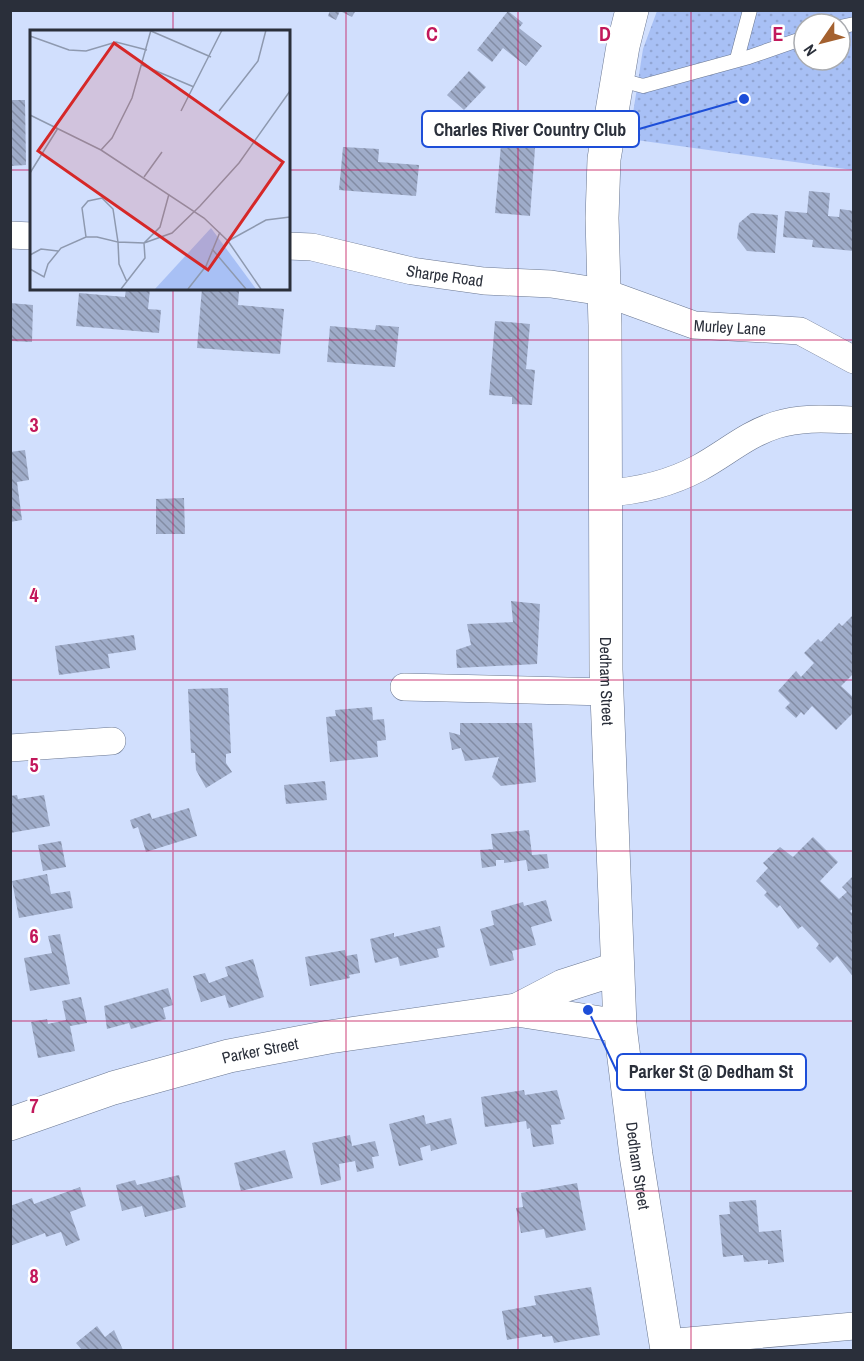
<svg xmlns="http://www.w3.org/2000/svg" width="864" height="1361" font-family="'Archivo Narrow',sans-serif">
  <style>
    .grass { fill: url(#grass-dots); fill-rule: evenodd }
    .building { fill: url(#building-back-hatch) }
    .lines { fill: none; stroke-linecap: round; stroke-linejoin: round }
    .service-casing { stroke: #6a7791; stroke-width: 15 }
    .minor-casing { stroke: #6a7791; stroke-width: 28 }
    .secondary-casing { stroke: #6a7791; stroke-width: 34 }
    .service { stroke: #fff; stroke-width: 14 }
    .minor { stroke: #fff; stroke-width: 27 }
    .secondary { stroke: #fff; stroke-width: 33 }
    .grid { fill: none; stroke: #c2185b; stroke-width: 1.5; stroke-opacity: 0.55 }
    .labels { text-anchor: middle; dominant-baseline: central; stroke-width: 5; stroke-linejoin: round; paint-order: stroke }
    .street-label { font-size: 16px; fill: #2a2f3a; stroke: #fff }
    .inset-road { fill: none; stroke: #8e99af; stroke-width: 1.5 }
    .view { fill: #d62828; fill-opacity: 0.15; stroke: #d62828; stroke-width: 3 }
    .inset-edge { fill: none; stroke: #2a2f3a; stroke-width: 3 }
    .grid-label { font-size: 20px; text-anchor: middle; font-weight: bold; fill: #c2185b; stroke: #fff; stroke-width: 5; stroke-linejoin: round; paint-order: stroke }
    .leader { fill: none; stroke: #1d4ed8; stroke-width: 2 }
    .callout-dot { fill: #1d4ed8; stroke: #fff; stroke-width: 2 }
    .callout { fill: #fff; stroke: #1d4ed8; stroke-width: 2 }
    .callout-label { font-size: 18px; text-anchor: middle; font-weight: bold; fill: #2a2f3a }
  </style>
  <defs>
    <pattern id="grass-dots" width="8" height="8" patternUnits="userSpaceOnUse" patternTransform="scale(1.5)"><rect width="8" height="8" fill="#a8c0f5"/><path d="M2 2h.1M6 6h.1" fill="none" stroke="#91a5d3" stroke-width="1.8" stroke-linecap="round"/></pattern>
    <pattern id="building-back-hatch" width="6" height="6" patternUnits="userSpaceOnUse" patternTransform="scale(1.5)"><rect width="6" height="6" fill="#9facc9"/><path d="M-1 5l2 2M0 0l6 6M5-1l2 2" fill="none" stroke="#828ca4"/></pattern>
  </defs>
  <rect width="100%" height="100%" fill="#d1dffd"/>
  <path class="grass" d="M657 11H853V170L629 139 643 49ZM804 24H840V60H804Z"/>
  <g class="building">
    <polygon points="330,10 356,10 352,17 340,11 336,20 328,16"/>
    <polygon points="508,11 523,23 519,28 542,46 526,66 503,48 492,62 477,50"/>
    <polygon points="469,71 486,87 464,110 447,95"/>
    <polygon points="10,100 25,100 26,165 10,166"/>
    <polygon points="502,133 536,135 530,216 495,213"/>
    <polygon points="343,147 379,149 378,162 419,165 416,196 339,190"/>
    <polygon points="809,191 830,193 828,216 839,217 840,209 854,211 854,251 812,247 813,240 783,237 785,211 807,213"/>
    <polygon points="751,213 778,215 775,253 747,251 737,238 739,223"/>
    <polygon points="126,288 150,289 148,309 161,310 159,333 76,326 79,293 125,297"/>
    <polygon points="202,288 239,291 238,305 284,309 280,354 197,348"/>
    <polygon points="10,303 33,305 32,342 10,341"/>
    <polygon points="495,321 530,324 526,369 535,370 532,405 512,404 512,397 489,395"/>
    <polygon points="376,325 399,327 395,367 327,362 330,326 375,330"/>
    <polygon points="25,450 29,480 17,482 22,520 10,522 10,452"/>
    <polygon points="184,498 185,534 156,534 156,499"/>
    <polygon points="511,601 540,604 537,664 457,668 456,650 471,645 467,624 513,622"/>
    <polygon points="854,614 854,673 841,686 854,698 854,712 836,730 812,706 804,715 801,712 796,718 785,708 790,703 778,691 796,671 801,677 814,663 804,653 818,639 821,642 839,623 842,626"/>
    <polygon points="134,635 136,650 108,654 110,668 59,675 55,646"/>
    <polygon points="228,688 231,753 226,754 226,763 232,772 206,788 196,770 195,753 191,753 188,689"/>
    <polygon points="372,707 373,720 384,719 386,740 377,741 378,757 330,762 326,717 336,716 335,710"/>
    <polygon points="460,723 532,723 536,782 501,786 492,777 499,757 465,761 461,748 452,750 449,732 460,735"/>
    <polygon points="325,781 327,800 286,804 284,785"/>
    <polygon points="17,795 18,799 44,795 50,826 10,833 10,796"/>
    <polygon points="189,808 197,836 146,852 138,827 133,829 130,820 150,813 152,819"/>
    <polygon points="529,830 532,855 547,854 549,868 528,871 526,860 504,863 504,860 496,860 496,866 482,868 480,850 493,849 491,834"/>
    <polygon points="813,837 838,862 820,881 839,899 847,892 842,887 854,875 854,908 850,911 854,915 854,978 837,956 830,963 816,948 819,944 802,926 798,929 780,905 777,908 764,895 767,892 756,881 768,868 763,863 780,847 793,857"/>
    <polygon points="61,841 66,867 43,871 38,845"/>
    <polygon points="47,874 51,894 70,891 73,908 19,918 12,881"/>
    <polygon points="546,900 552,921 531,927 536,945 512,951 514,960 490,966 480,929 494,925 491,911 523,902 524,906"/>
    <polygon points="440,926 445,947 437,949 439,957 400,966 398,957 375,963 370,939 394,933 394,937"/>
    <polygon points="60,934 70,984 30,991 24,958 52,953 48,936"/>
    <polygon points="345,950 346,956 357,954 360,973 349,975 350,978 310,986 305,957"/>
    <polygon points="253,959 264,997 229,1008 225,995 201,1002 193,976 205,973 209,983 228,976 225,967"/>
    <polygon points="168,988 173,1005 163,1008 166,1019 131,1029 129,1023 107,1029 104,1006"/>
    <polygon points="81,997 87,1023 70,1026 75,1051 38,1058 31,1022 47,1019 48,1024 66,1020 62,1001"/>
    <polygon points="524,1090 525,1095 557,1090 565,1119 560,1120 561,1124 551,1125 554,1144 533,1147 530,1128 527,1129 526,1121 485,1127 481,1097"/>
    <polygon points="424,1115 426,1124 451,1118 457,1144 431,1151 430,1145 420,1148 423,1160 399,1166 389,1124"/>
    <polygon points="350,1135 352,1146 375,1141 379,1156 372,1157 374,1168 357,1172 355,1161 339,1164 341,1180 321,1185 312,1143"/>
    <polygon points="285,1150 293,1178 241,1191 234,1163"/>
    <polygon points="179,1175 186,1207 145,1217 142,1206 122,1211 116,1185 135,1180 137,1185"/>
    <polygon points="577,1183 586,1230 546,1238 544,1229 521,1233 516,1208 523,1207 521,1193"/>
    <polygon points="80,1187 86,1206 70,1212 80,1240 66,1246 61,1232 46,1237 45,1233 10,1246 10,1206 32,1198 34,1204"/>
    <polygon points="756,1200 759,1232 781,1230 784,1262 768,1264 768,1260 744,1262 743,1255 723,1257 719,1215 730,1214 729,1202"/>
    <polygon points="591,1287 600,1335 554,1343 552,1336 542,1337 542,1334 507,1340 502,1311 536,1305 534,1296"/>
    <polygon points="97,1326 105,1337 114,1330 123,1350 82,1350 76,1343"/>
  </g>
  <g class="lines">
    <g class="service-casing">
      <g id="service">
        <polyline points="840,27 854,24"/>
        <polyline points="737,59 750,10"/>
        <polyline points="617,79 643,86 749,57 804,38"/>
      </g>
    </g>
    <g class="minor-casing">
      <g id="minor">
        <polyline points="10,235 32,236"/>
        <path id="s1" d="M288 246 312 247 412 271 484 281 551 284 603 292 694 325 800 331 854 360"/>
        <path d="M606 493C640 491 669 484 699 468 725 454 747 434 776 425 802 417 827 419 854 420"/>
        <polyline points="404,687 607,692"/>
        <polyline points="10,748 112,741"/>
        <polyline points="666,1343 854,1326"/>
      </g>
    </g>
    <g class="secondary-casing">
      <g id="secondary">
        <path id="s2" d="M632 10 623 46 604 159 602 218 605 325 606 670 620 1026 636 1155 667 1350"/>
        <polyline points="517,1010 563,986 616,969"/>
        <path id="s3" d="M10 1124 113 1088 229 1056 329 1037 517 1010 620 1026"/>
      </g>
    </g>
    <use href="#service" class="service"/>
    <use href="#minor" class="minor"/>
    <use href="#secondary" class="secondary"/>
  </g>
  <path class="grid" d="M173 10V32M346 10V1350M518 10V1350M691 10V1350M10 170H32M288 170H854M173 288V1350M10 340H854M10 510H854M10 680H854M10 851H854M10 1021H854M10 1191H854"/>
  <g class="labels">
    <g class="street-label">
      <text stroke="none"><textPath href="#s1" startOffset="160">Sharpe Road</textPath></text>
      <text stroke="none"><textPath href="#s1" startOffset="452">Murley Lane</textPath></text>
      <text stroke="none"><textPath href="#s2" startOffset="674">Dedham Street</textPath></text>
      <text stroke="none"><textPath href="#s3" startOffset="261">Parker Street</textPath></text>
      <text stroke="none"><textPath href="#s2" startOffset="1160">Dedham Street</textPath></text>
    </g>
  </g>
  <g transform="translate(30 30)">
    <rect width="260" height="260" fill="#d1dffd"/>
    <path d="M181 198 226 259H125Z" fill="#a8c0f5"/>
    <path class="inset-road" d="M121 1 181 27M0 6 39 20 56 21 86 12 117 20M112 35 164 57M151 81 192 0M189 81 228 31 236 0M0 85 71 120 174 188 198 211 231 259M71 120 82 108 102 68 121 0M0 143 28 98M114 147 132 122M56 207 52 178 58 171 72 168 83 179 88 212 114 213 115 228 91 259M198 211 236 190 260 187M114 213 142 203 170 176 209 133 260 61M114 213 130 197 139 164M182 219 216 259M0 225 11 219 28 221M0 239 14 247 18 234 31 218 56 207H67L88 212 89 234 97 252M158 259 176 236 190 202"/>
    <path class="view" d="M84 13 253 132 178 240 8 121Z"/>
    <rect width="260" height="260" class="inset-edge"/>
  </g>
  <g class="grid-label">
    <text x="432" y="41">C</text>
    <text x="605" y="41">D</text>
    <text x="778" y="41">E</text>
    <text x="34" y="432">3</text>
    <text x="34" y="602">4</text>
    <text x="34" y="772">5</text>
    <text x="34" y="943">6</text>
    <text x="34" y="1113">7</text>
    <text x="34" y="1283">8</text>
  </g>
  <path class="leader" d="M744 99L639 129M588 1010L617 1072"/>
  <g class="callout-dot">
    <circle cx="744" cy="99" r="6"/>
    <circle cx="588" cy="1010" r="6"/>
  </g>
  <g class="callout">
    <rect x="422" y="111" width="217" height="36" rx="6"/>
    <rect x="617" y="1054" width="189" height="36" rx="6"/>
  </g>
  <g class="callout-label">
    <text x="530" y="136">Charles River Country Club</text>
    <text x="711" y="1078">Parker St @ Dedham St</text>
  </g>
  <rect width="864" height="1361" fill="none" stroke="#2a2f3a" stroke-width="24"/>
  <g transform="translate(822 42) rotate(235)"><circle r="28" fill="#ffffff" stroke="#aaacb0" stroke-width="1.5"/>
  <path d="M0-4.5L10 22L0 15L-10 22Z" fill="#a4612f"/>
  <text y="-9" font-size="16" font-weight="bold" text-anchor="middle" fill="#2a2f3a">N</text>
  </g>
</svg>
